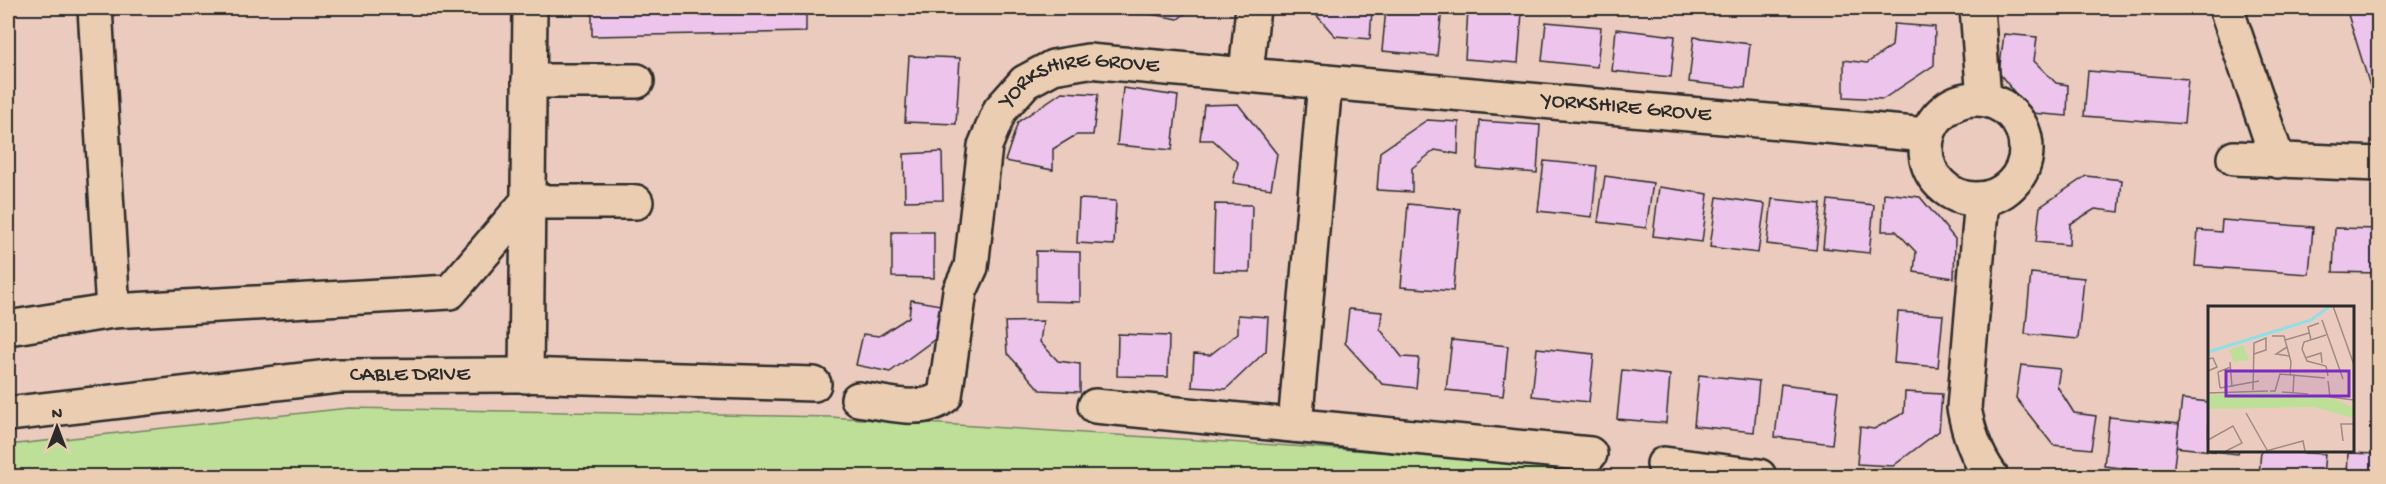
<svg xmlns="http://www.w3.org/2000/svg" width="2386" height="484" font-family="'Gochi Hand',sans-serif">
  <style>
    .green { fill: #bedf98; stroke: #748562; stroke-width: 1.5 }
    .building { fill: #ecc4ec; stroke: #2b2b2b; stroke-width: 1.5 }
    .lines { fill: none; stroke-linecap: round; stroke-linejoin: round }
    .minor-casing { stroke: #2b2b2b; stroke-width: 38 }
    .minor { stroke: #ebcdb1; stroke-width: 33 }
    .labels { text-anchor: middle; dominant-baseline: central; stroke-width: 6; stroke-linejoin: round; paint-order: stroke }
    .street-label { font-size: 22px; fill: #2b2b2b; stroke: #ebcdb1 }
    .inset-river { fill: none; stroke: #8ee0e6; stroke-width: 3 }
    .inset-road { fill: none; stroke: #9e8b83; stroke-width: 1.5 }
    .view { fill: #7b2cbf; fill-opacity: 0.15; stroke: #7b2cbf; stroke-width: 3 }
    .inset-edge { fill: none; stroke: #2b2b2b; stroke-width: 3 }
  </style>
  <rect width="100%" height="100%" fill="#ebcbbd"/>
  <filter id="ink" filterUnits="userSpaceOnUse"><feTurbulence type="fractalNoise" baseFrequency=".0167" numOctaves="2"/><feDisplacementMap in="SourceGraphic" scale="12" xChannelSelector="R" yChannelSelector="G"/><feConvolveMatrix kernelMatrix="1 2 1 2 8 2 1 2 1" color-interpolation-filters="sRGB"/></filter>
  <g filter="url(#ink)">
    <polygon class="green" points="349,408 830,417 1479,458 1610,476 8,476 8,445"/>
    <g class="building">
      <polygon points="592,8 806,8 806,32 592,36"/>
      <polygon points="1145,8 1192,8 1178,19 1145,13"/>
      <polygon points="1310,8 1372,10 1370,39 1335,36"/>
      <polygon points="1386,8 1442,8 1437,56 1382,51"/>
      <polygon points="2001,8 2052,8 2052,10 2002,13"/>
      <polygon points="2346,8 2378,8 2378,112"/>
      <polygon points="1468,9 1522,13 1518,63 1465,59"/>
      <polygon points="1546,22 1601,27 1597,67 1542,61"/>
      <polygon points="1894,24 1935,27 1934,65 1883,99 1844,97 1844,60 1867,63 1892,46"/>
      <polygon points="1616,29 1675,36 1671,77 1612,71"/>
      <polygon points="2004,34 2037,37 2034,61 2056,83 2068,85 2067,116 2031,113 1999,73"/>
      <polygon points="1694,37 1750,44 1745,88 1689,82"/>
      <polygon points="909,56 960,58 956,124 905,122"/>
      <polygon points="2088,71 2188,79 2184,124 2084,116"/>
      <polygon points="1123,88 1178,96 1172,150 1117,145"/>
      <polygon points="1062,92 1098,94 1093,135 1076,135 1053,149 1053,170 1005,161 1018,122"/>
      <polygon points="1238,104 1277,154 1271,189 1233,183 1238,163 1213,140 1200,140 1204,105"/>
      <polygon points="1427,120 1459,122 1458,154 1435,150 1412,168 1412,192 1377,190 1380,152"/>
      <polygon points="1480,121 1540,125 1537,173 1477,168"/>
      <polygon points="942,152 943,200 905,201 904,154"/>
      <polygon points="1544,161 1597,166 1592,217 1538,211"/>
      <polygon points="1605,176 1653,183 1646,228 1598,222"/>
      <polygon points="2086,176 2122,180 2119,212 2095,209 2070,224 2069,245 2036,242 2040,207"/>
      <polygon points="1659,187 1708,194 1702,242 1653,236"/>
      <polygon points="1884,193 1920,197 1955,239 1954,278 1914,272 1916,252 1896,231 1882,231"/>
      <polygon points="1717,197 1765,204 1758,253 1710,247"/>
      <polygon points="1079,199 1116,201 1114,245 1077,243"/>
      <polygon points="1772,199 1821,204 1816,250 1767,244"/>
      <polygon points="1828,200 1874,205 1869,253 1823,248"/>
      <polygon points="1215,204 1252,205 1250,272 1213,271"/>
      <polygon points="1408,204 1460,209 1453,291 1401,287"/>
      <polygon points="2222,220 2313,227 2309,274 2195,266 2198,230 2221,232"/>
      <polygon points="2335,228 2378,229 2378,273 2333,272"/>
      <polygon points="892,232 934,232 934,278 892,277"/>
      <polygon points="1036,251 1080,252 1080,302 1036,301"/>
      <polygon points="2031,273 2084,278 2078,339 2025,334"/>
      <polygon points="911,300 941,305 935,339 890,372 856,365 863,334 879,336 909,317"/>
      <polygon points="1349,309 1382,312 1380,329 1402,357 1419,358 1416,388 1382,384 1345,343"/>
      <polygon points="1898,312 1943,315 1938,367 1894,363"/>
      <polygon points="1238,315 1268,317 1266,351 1226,389 1192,387 1194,354 1210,355 1238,333"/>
      <polygon points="1043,321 1040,342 1058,361 1080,364 1080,392 1040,390 1007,353 1005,322"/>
      <polygon points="1118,334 1169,336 1168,377 1117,376"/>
      <polygon points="1452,340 1508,346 1503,396 1446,390"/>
      <polygon points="1537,348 1594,354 1589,402 1532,396"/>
      <polygon points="2021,365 2060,369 2057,386 2074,413 2096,416 2091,449 2053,445 2016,398"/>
      <polygon points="1622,370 1670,375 1666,423 1617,419"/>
      <polygon points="1699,375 1759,381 1754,432 1694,426"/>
      <polygon points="1781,384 1838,391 1832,444 1775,437"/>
      <polygon points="1905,392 1942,394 1939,431 1893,466 1857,464 1860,427 1874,429 1904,413"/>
      <polygon points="2182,399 2209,402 2209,450 2239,450 2238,454 2176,447"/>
      <polygon points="2109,417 2179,424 2173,474 2104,466"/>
      <polygon points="2261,450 2325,454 2323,476 2259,476"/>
      <polygon points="2348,453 2378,454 2378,476 2347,476"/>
    </g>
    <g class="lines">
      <g class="minor-casing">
        <g id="minor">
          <polyline points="95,8 113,311"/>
          <polyline points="1977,8 1984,99"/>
          <polyline points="2226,8 2278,161"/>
          <polyline points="1246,73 1253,8"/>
          <polyline points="529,81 637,81"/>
          <circle cx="1976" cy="149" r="50"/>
          <polyline points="2234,158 2378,164"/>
          <path d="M1982 199 1964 408C1969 434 1976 455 1991 476"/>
          <polyline points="8,328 113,311 450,292 527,202 636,202"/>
          <polyline points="526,376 530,8"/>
          <path id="s1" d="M858 399C885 402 922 415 945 396L960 291 971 267 985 146 1000 110 1025 82 1053 67 1088 61 1927 135"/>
          <polyline points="1095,406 1590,454"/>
          <path id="s2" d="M8 414 338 376 520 375 814 384"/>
          <polyline points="1295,425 1325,82"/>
          <polyline points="1664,464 1759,476"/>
        </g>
      </g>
      <use href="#minor" class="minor"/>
    </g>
  </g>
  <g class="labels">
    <g class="street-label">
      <text stroke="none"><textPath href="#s1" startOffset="474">YORKSHIRE GROVE</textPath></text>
      <text stroke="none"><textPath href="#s1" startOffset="1028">YORKSHIRE GROVE</textPath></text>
      <text stroke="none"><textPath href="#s2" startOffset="404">CABLE DRIVE</textPath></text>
    </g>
  </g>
  <g transform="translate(2208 306)">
    <rect width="146" height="146" fill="#ebcbbd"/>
    <path d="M35 39 41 54 26 56 21 44ZM61 86 127 93 145 102V112L106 101 0 103V89Z" fill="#bedf98"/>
    <path class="inset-river" d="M0 46 103 14 122 0"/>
    <path class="inset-road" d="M125 0 146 59M114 14 135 73M118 29 96 36 94 43 99 55 118 60 120 70M64 30H76L83 56 82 69M77 34 101 27M103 34 100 21 111 17M79 41 68 48 81 50M97 52 113 47 114 57M0 53 5 52 9 61 0 65M22 56 24 81M120 75 122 91 146 94M12 82 51 75M12 82 10 66 23 61M45 84 46 37 58 32V44L46 48M62 85H67L72 68 117 72M74 86 100 88M0 87 60 85M85 87 86 69M38 107 59 144M0 134 25 120 34 137 18 145M135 135 133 118H146M58 145 95 135 97 145"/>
    <path class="view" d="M18 65H141V90H18Z"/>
    <rect width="146" height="146" class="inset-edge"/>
  </g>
  <rect width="2386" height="484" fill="none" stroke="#ebcdb1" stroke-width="30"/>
  <rect x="15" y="15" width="2356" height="454" fill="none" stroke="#2b2b2b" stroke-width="2" filter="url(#ink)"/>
  <g transform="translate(57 427)" stroke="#ebcdb1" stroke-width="4.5" paint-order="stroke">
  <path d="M0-4.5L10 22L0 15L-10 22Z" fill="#2b2b2b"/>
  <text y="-9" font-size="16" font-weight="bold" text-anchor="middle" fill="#2b2b2b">N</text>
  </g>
</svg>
